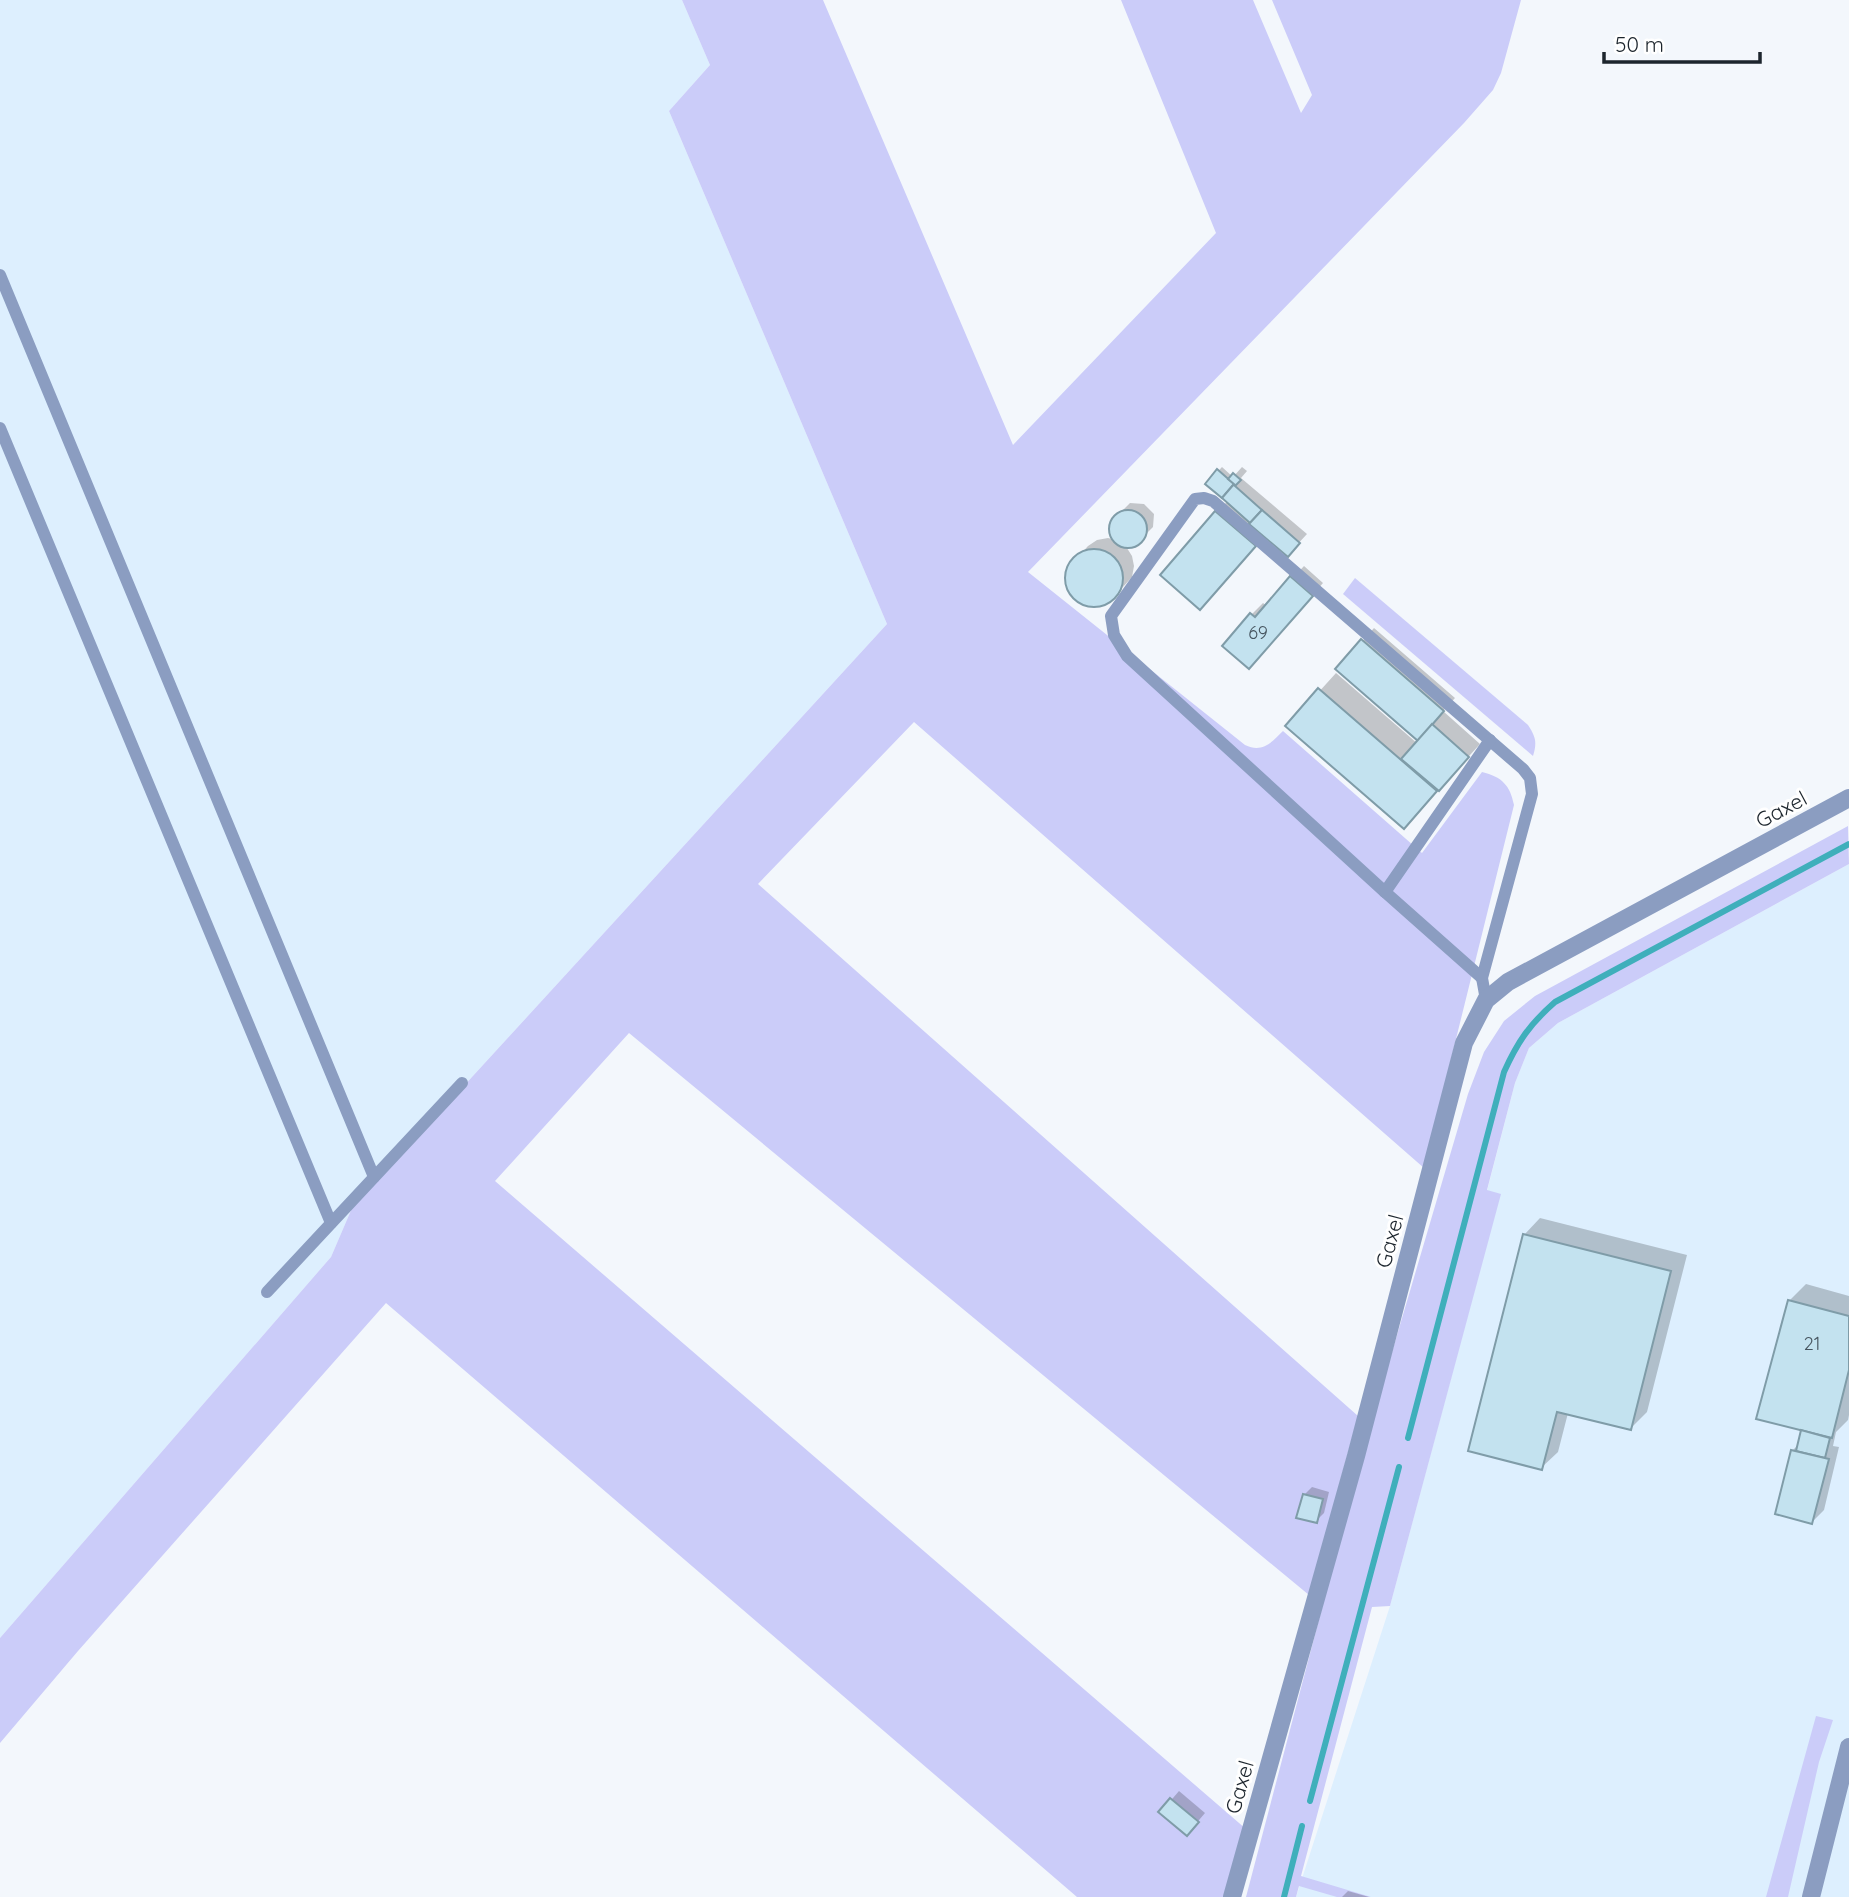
<svg xmlns="http://www.w3.org/2000/svg" width="1849" height="1897" font-family="Quicksand,sans-serif">
  <style>
    .built { fill: #ddeffe }
    .green { fill: #cbccf9 }
    .shadow { fill: #0003 }
    .lines { fill: none; stroke-linecap: round; stroke-linejoin: round }
    .stream { stroke: #3fafbb; stroke-width: 6 }
    .building { fill: #c3e2ef; stroke: #7f9ca8; stroke-width: 2 }
    .lane { stroke: #8b9dc1; stroke-width: 12 }
    .street { stroke: #8b9dc1; stroke-width: 18 }
    .labels { text-anchor: middle; dominant-baseline: central; stroke-width: 6; stroke-linejoin: round; paint-order: stroke }
    .number-label { font-size: 18px; fill: #46545e }
    .street-label { font-size: 21px; fill: #1c252d; stroke: #fff }
  </style>
  <rect width="100%" height="100%" fill="#f3f7fc"/>
  <g class="built">
    <polygon points="0,0 682,0 710,65 669,111 887,624 352,1208 331,1257 0,1638"/>
    <polygon points="1849,864 1849,1897 1296,1897 1390,1606 1500,1195 1487,1191 1515,1083 1529,1048 1558,1023"/>
  </g>
  <g class="green">
    <path d="M682 0H823L1013 445 1216 233 1121 0H1253L1301 113 1312 95 1272 0H1521L1501 73 1493 90 1464 123 1028 572 1245 745C1262 753 1271 743 1283 731L1422 853 1482 772C1502 777 1510 785 1514 805L1424 1168 914 722 758 884 1358 1416 1309 1595 629 1033 495 1181 1246 1829 1228 1897H1077L386 1303 78 1651 0 1743V1638L331 1257 352 1208 887 624 669 111 710 65Z"/>
    <path d="M1355 578 1528 725C1536 737 1537 743 1533 756L1343 594Z"/>
    <polygon points="1848,826 1849,864 1558,1023 1529,1048 1515,1083 1487,1190 1501,1194 1390,1606 1372,1607 1301,1876 1371,1897 1337,1897 1299,1886 1296,1897 1246,1897 1367,1437 1468,1094 1484,1052 1504,1021 1535,996"/>
    <polygon points="1816,1716 1833,1720 1819,1762 1788,1897 1766,1897"/>
  </g>
  <g class="shadow">
    <polygon points="1222,467 1233,477 1242,467 1247,471 1241,478 1307,534 1295,547 1265,535 1211,596 1216,512 1228,501 1207,483"/>
    <polygon points="1130,503 1144,504 1154,514 1153,527 1135,545 1125,545 1132,556 1134,566 1132,577 1113,598 1103,604 1093,606 1083,603 1074,597 1068,588 1067,578 1069,567 1088,546 1097,540 1108,538 1116,540 1111,535 1112,521"/>
    <polygon points="1304,566 1323,583 1261,655 1251,615 1263,603 1267,606"/>
    <polygon points="1374,628 1455,698 1443,711 1480,744 1420,810 1288,726 1336,673 1418,744 1420,741 1338,669"/>
    <polygon points="1540,1218 1687,1255 1647,1412 1631,1428 1568,1413 1558,1452 1541,1468 1524,1235"/>
    <polygon points="1806,1284 1849,1296 1849,1415 1848,1420 1836,1432 1833,1446 1839,1447 1824,1510 1812,1522 1792,1451 1800,1443 1804,1429 1789,1301"/>
    <polygon points="1312,1487 1329,1492 1324,1513 1316,1521 1304,1495"/>
    <polygon points="1179,1791 1205,1813 1194,1826 1161,1812"/>
    <polygon points="1348,1891 1369,1897 1342,1897"/>
  </g>
  <g class="lines">
    <g class="stream">
      <path d="M1408 1438 1504 1072C1518 1041 1530 1024 1555 1002L1849 844"/>
      <polyline points="1310,1801 1399,1467"/>
      <polyline points="1284,1897 1302,1826"/>
    </g>
  </g>
  <g class="building">
    <polygon points="1217,469 1234,484 1222,498 1205,484"/>
    <polygon points="1233,473 1241,480 1235,486 1262,510 1250,523 1222,498 1234,484 1228,479"/>
    <circle cx="1128" cy="529" r="19"/>
    <polygon points="1262,510 1300,543 1288,557 1249,524"/>
    <polygon points="1215,511 1256,546 1200,610 1160,575"/>
    <circle cx="1094" cy="578" r="29"/>
    <polygon points="1290,576 1313,596 1249,669 1222,646 1250,613 1255,617"/>
    <polygon points="1361,639 1444,711 1418,741 1335,669"/>
    <polygon points="1318,688 1437,791 1404,829 1285,726"/>
    <polygon points="1432,724 1469,757 1439,791 1401,759"/>
    <polygon points="1523,1234 1671,1271 1631,1430 1557,1412 1542,1470 1468,1451"/>
    <polygon points="1788,1300 1849,1316 1849,1370 1832,1438 1756,1419"/>
    <polygon points="1801,1430 1830,1438 1825,1458 1796,1451"/>
    <polygon points="1791,1450 1829,1459 1812,1524 1775,1514"/>
    <polygon points="1303,1494 1323,1499 1317,1523 1296,1518"/>
    <polygon points="1170,1798 1199,1822 1187,1836 1158,1812"/>
  </g>
  <g class="lines">
    <g class="lane">
      <polyline points="0,275 374,1177"/>
      <polyline points="0,428 331,1223"/>
      <polyline points="1385,892 1127,656 1114,635 1111,616 1195,499 1204,498 1213,501 1523,769 1530,778 1532,794 1482,978 1486,1000"/>
      <polyline points="1482,978 1385,892 1490,740"/>
      <polyline points="267,1292 462,1083"/>
    </g>
    <g class="street">
      <polyline points="1232,1897 1356,1456 1464,1043 1486,1000 1508,982 1849,798"/>
      <polyline points="1811,1897 1849,1747"/>
    </g>
  </g>
  <g class="labels">
    <g class="number-label">
      <text x="1258" y="632">69</text>
      <text x="1812" y="1343">21</text>
    </g>
    <g class="street-label">
      <text transform="translate(1781 809) rotate(-28)">Gaxel</text>
      <text transform="translate(1389 1241) rotate(-75)">Gaxel</text>
      <text transform="translate(1239 1787) rotate(-74)">Gaxel</text>
    </g>
  </g>
  <path d="M1604 52v10h156v-10" fill="none" stroke="#1c252d" stroke-width="3.5"/>
  <text x="1615" y="52" font-size="21" fill="#1c252d" stroke="#ffffff" stroke-width="5" paint-order="stroke">50 m</text>
</svg>
